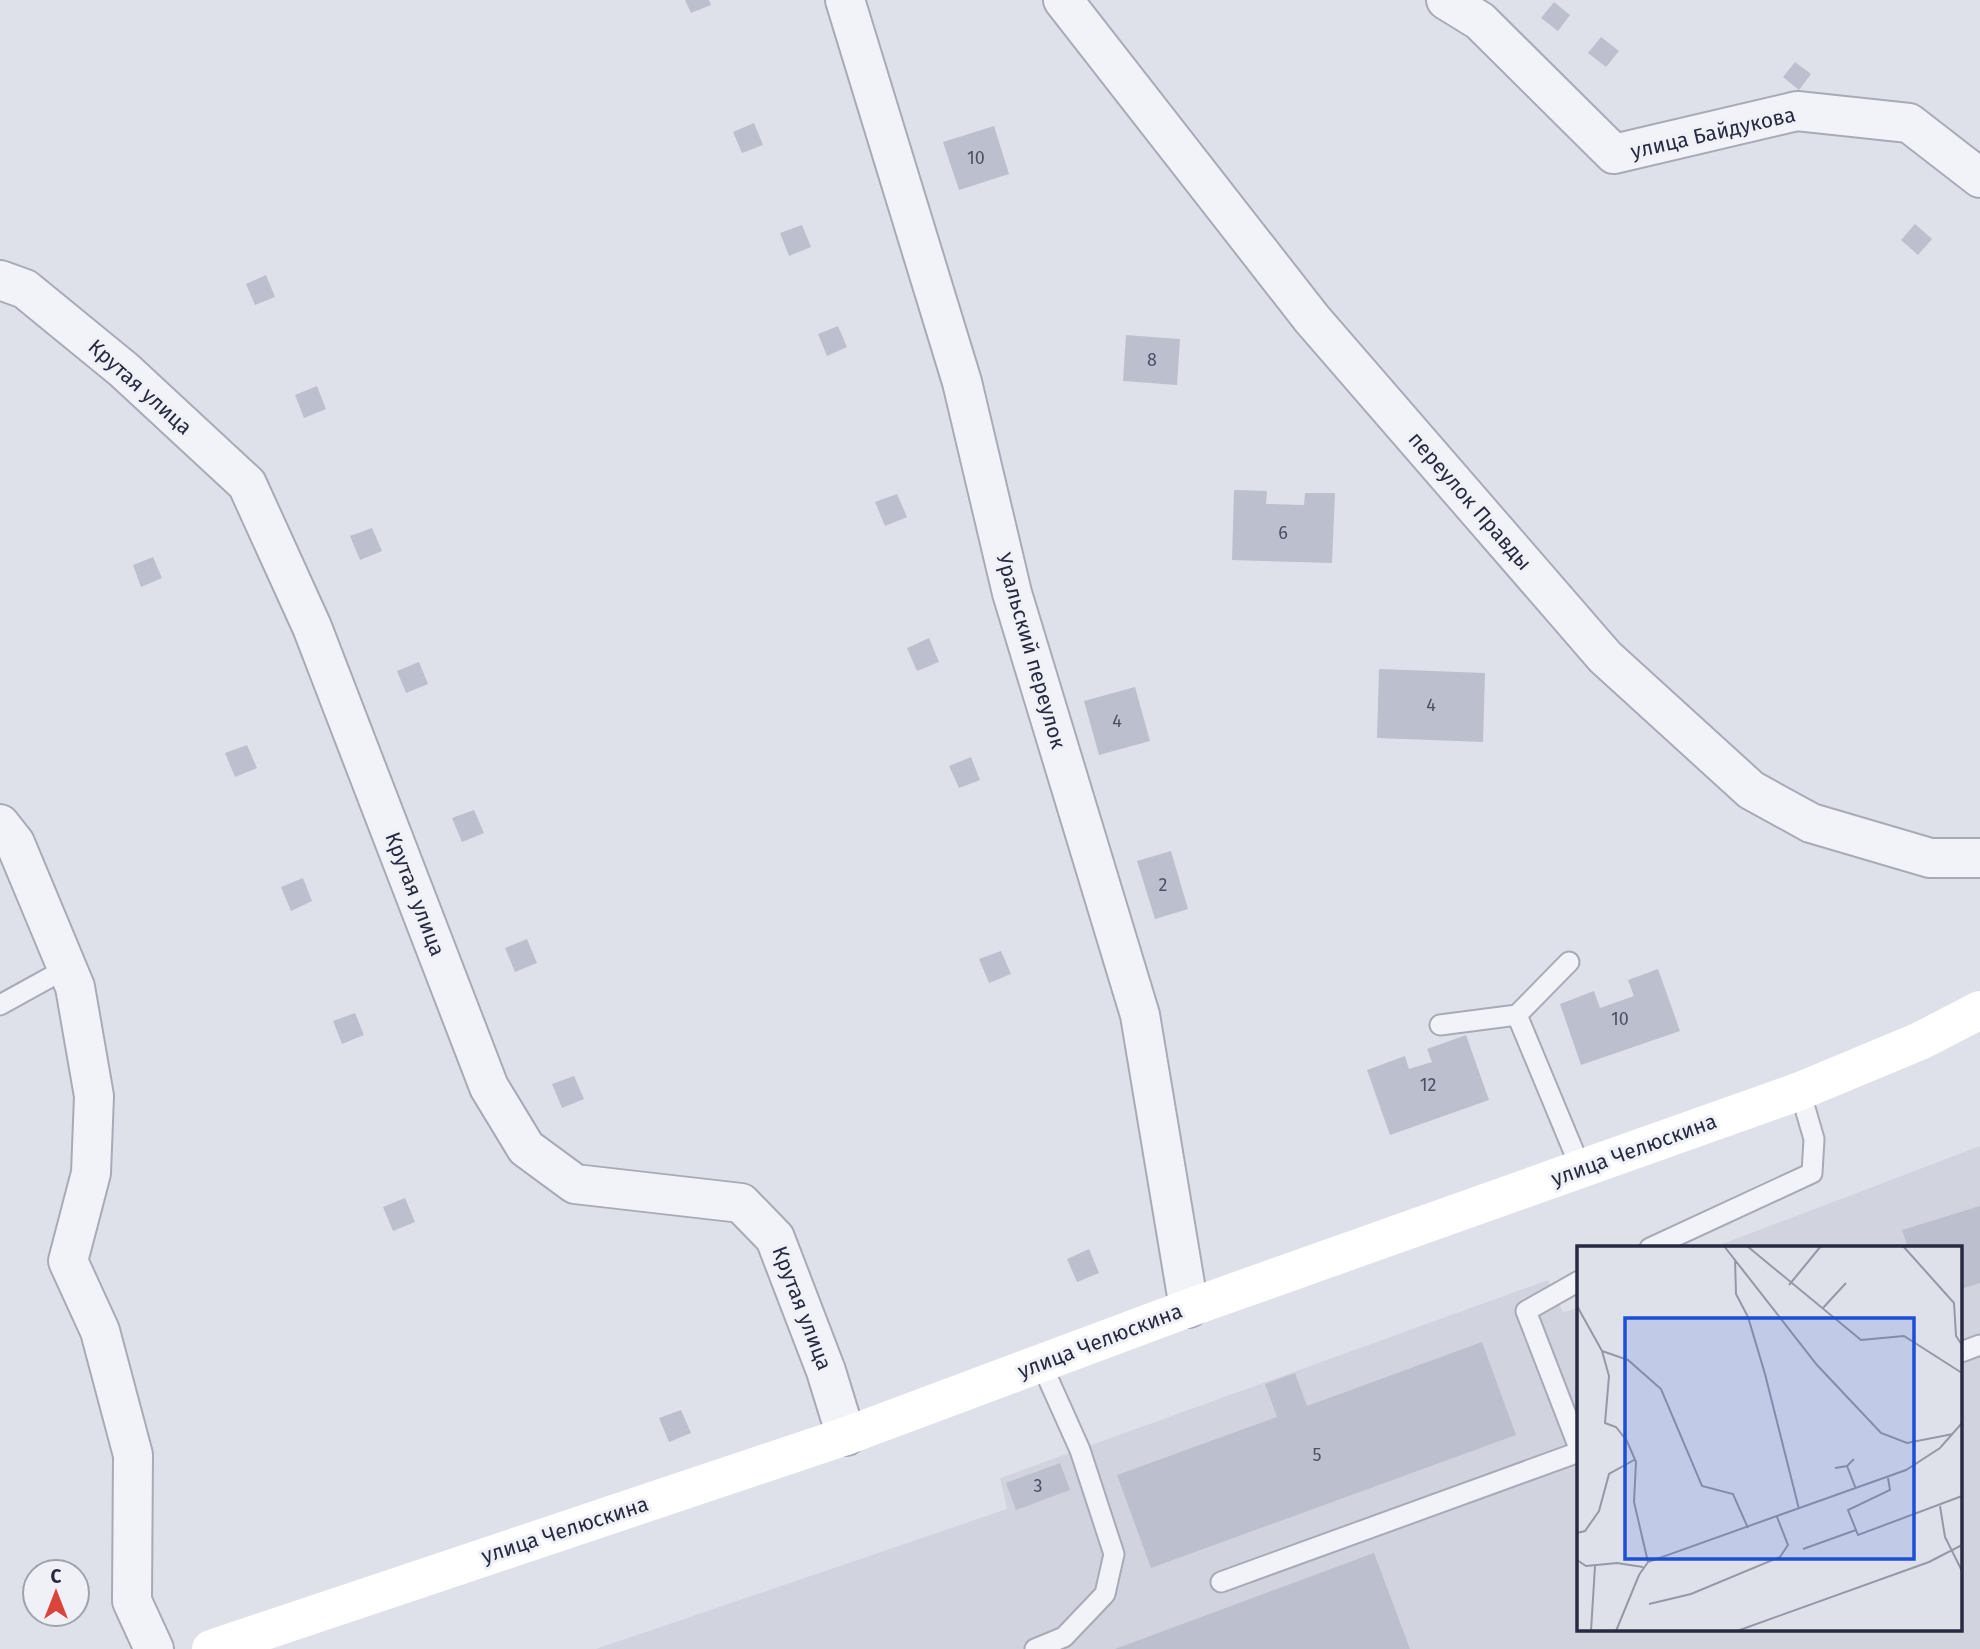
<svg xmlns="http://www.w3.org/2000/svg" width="1980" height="1649" font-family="'Fira Sans',sans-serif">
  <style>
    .built { fill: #d1d3df }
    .building { fill: #bcbfcd }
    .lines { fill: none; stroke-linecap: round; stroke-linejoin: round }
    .lane-casing { stroke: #a8aab8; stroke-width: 23 }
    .street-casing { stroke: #a8aab8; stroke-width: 42 }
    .lane { stroke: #f2f3f8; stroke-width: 19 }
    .street { stroke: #f2f3f8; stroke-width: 38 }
    .secondary { stroke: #fff; stroke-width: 38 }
    .labels { text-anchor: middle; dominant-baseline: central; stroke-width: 6; stroke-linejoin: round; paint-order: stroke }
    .number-label { font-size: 18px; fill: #4c5065 }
    .street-label { font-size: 21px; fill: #272b42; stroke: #eff1f7 }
    .inset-road { fill: none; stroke: #9598a7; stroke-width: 2 }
    .view { fill: #1d4ed8; fill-opacity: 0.15; stroke: #1d4ed8; stroke-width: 3.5 }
    .inset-edge { fill: none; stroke: #272b42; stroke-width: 3.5 }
  </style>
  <rect width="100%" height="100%" fill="#dfe1ea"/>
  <polygon class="built" points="1980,1146 1980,1649 596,1649 1007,1509 1000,1478 1548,1280 1563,1312 1579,1308 1579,1630 1961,1630 1961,1248 1712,1248"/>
  <g class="building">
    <polygon points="685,0 709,0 711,5 691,13"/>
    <polygon points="1554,2 1570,15 1558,31 1541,18"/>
    <polygon points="1601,37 1619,51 1606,67 1588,53"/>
    <polygon points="1795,62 1811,74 1799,90 1783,77"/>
    <polygon points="754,123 763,145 742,153 733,132"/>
    <polygon points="994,126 1009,174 959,190 943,142"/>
    <polygon points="1915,224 1932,239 1918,255 1901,240"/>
    <polygon points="802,225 811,247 789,256 780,233"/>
    <polygon points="266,275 275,297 255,305 246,284"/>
    <polygon points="838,326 847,347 827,356 818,334"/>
    <polygon points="1126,335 1180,339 1177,385 1123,381"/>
    <polygon points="317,386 326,409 304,418 295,395"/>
    <polygon points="1234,490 1267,491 1266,504 1304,505 1305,493 1335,493 1332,563 1232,560"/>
    <polygon points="897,494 907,517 885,526 875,502"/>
    <polygon points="372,528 382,551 360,560 350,536"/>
    <polygon points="153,557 162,578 141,587 133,565"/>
    <polygon points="929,638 939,662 917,671 907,648"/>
    <polygon points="419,662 428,684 406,693 397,671"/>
    <polygon points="1379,669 1485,673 1483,742 1377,738"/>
    <polygon points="1135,687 1150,741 1099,755 1084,701"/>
    <polygon points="247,745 257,768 235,777 225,753"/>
    <polygon points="971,757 980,780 959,788 949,766"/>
    <polygon points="474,810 484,833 462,842 452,818"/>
    <polygon points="1171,851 1188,909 1155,919 1137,861"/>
    <polygon points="303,878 312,901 291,911 281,887"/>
    <polygon points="527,939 537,963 515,972 505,948"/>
    <polygon points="1001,951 1011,974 989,983 979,959"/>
    <polygon points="1658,969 1680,1031 1581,1065 1560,1004 1594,991 1600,1008 1634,996 1628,980"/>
    <polygon points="355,1013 364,1035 342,1044 333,1021"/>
    <polygon points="1466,1035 1489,1100 1390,1135 1367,1070 1405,1056 1409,1069 1432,1062 1427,1049"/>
    <polygon points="574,1076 584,1099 562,1108 552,1084"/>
    <polygon points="405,1198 415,1222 393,1231 383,1207"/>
    <polygon points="1980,1206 1980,1283 1961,1289 1961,1248 1908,1248 1902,1230"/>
    <polygon points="1089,1249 1099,1273 1077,1282 1067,1259"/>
    <polygon points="1482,1342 1516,1435 1151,1568 1117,1475 1277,1417 1265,1384 1295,1373 1307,1406"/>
    <polygon points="681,1410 691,1433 669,1442 659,1418"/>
    <polygon points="1060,1463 1070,1490 1016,1510 1006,1483"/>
    <polygon points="1374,1553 1410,1649 1115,1649"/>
  </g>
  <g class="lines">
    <g class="lane-casing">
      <g id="lane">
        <polyline points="0,1005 67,968"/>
        <polyline points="1517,1015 1581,1169"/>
        <polyline points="1440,1025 1517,1015 1569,962"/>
        <polyline points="1650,1248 1812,1173 1814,1139 1800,1091"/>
        <polyline points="1579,1281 1526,1311 1579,1448"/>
        <polyline points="1961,1352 1980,1345"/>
        <polyline points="1221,1582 1579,1452"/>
        <polyline points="1035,1649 1064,1637 1105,1594 1114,1554 1080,1450 1041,1363"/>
      </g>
    </g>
    <g class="street-casing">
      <g id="street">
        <polyline points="845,0 962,382 1012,593 1140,1015 1189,1308"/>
        <polyline points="1063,0 1312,319 1605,657 1751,790 1811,823 1930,858 1980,858"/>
        <polyline points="1446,0 1480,21 1614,154 1797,111 1909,123 1980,178"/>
        <polyline points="0,280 25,289 124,370 247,484 312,627 489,1087 526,1148 575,1184 741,1203 775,1238 826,1371 846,1436"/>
        <polyline points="0,824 15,843 75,987 94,1096 91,1173 68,1261 100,1331 133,1455 132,1601 154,1649"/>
      </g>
    </g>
    <use href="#lane" class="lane"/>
    <use href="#street" class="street"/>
    <polyline class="secondary" points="211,1649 846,1436 1189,1308 1800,1091 1920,1041 1980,1010"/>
  </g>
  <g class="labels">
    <g class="number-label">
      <text x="976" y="158">10</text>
      <text x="1152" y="360">8</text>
      <text x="1283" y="533">6</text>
      <text x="1431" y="705">4</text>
      <text x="1117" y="721">4</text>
      <text x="1163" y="885">2</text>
      <text x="1620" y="1019">10</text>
      <text x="1428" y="1085">12</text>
      <text x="1317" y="1455">5</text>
      <text x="1038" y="1486">3</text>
    </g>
    <g class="street-label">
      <text transform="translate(1713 133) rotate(-13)">улица Байдукова</text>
      <text transform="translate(140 387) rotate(42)">Крутая улица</text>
      <text transform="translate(1470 501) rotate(49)">переулок Правды</text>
      <text transform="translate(1031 651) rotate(74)">Уральский переулок</text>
      <text transform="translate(415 894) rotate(69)">Крутая улица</text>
      <text transform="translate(1634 1150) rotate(-20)">улица Челюскина</text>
      <text transform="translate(802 1308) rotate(69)">Крутая улица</text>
      <text transform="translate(1100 1341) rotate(-21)">улица Челюскина</text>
      <text transform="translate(565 1530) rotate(-18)">улица Челюскина</text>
    </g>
  </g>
  <g transform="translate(1577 1246)">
    <rect width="385" height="385" fill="#dfe1ea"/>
    <path class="inset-road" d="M147 0 240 119 304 187 330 197 376 188M170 0 284 94 327 90 385 127M326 0 377 57 379 90 385 99M158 13 159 48 171 71 188 128 222 263M212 39 244 0M0 60 25 105 32 130 28 177 39 181 50 195 59 216 57 256 71 316M245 63 269 37M25 105 51 114 84 143 125 240 156 248 171 282M270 220 279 243M258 222 270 220 277 213M311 232 313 244 271 264 281 289 385 250M363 260 368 291 385 325M0 287 8 285 22 265 32 228 57 214M226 303 279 284M0 314 9 320 40 317 66 321M72 358 114 348 203 311 211 299 200 271M14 385 18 320M39 385 62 329 71 316 329 224 363 202 385 177M160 385 352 316 385 299"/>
    <path class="view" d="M48 72H337V313H48Z"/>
    <rect width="385" height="385" class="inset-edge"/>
  </g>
  <g transform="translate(56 1593)"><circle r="33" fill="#eff1f7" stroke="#9fa2af" stroke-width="2"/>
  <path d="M0-5L12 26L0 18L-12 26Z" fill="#d9453a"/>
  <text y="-10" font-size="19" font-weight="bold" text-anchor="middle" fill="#272b42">С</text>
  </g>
</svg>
